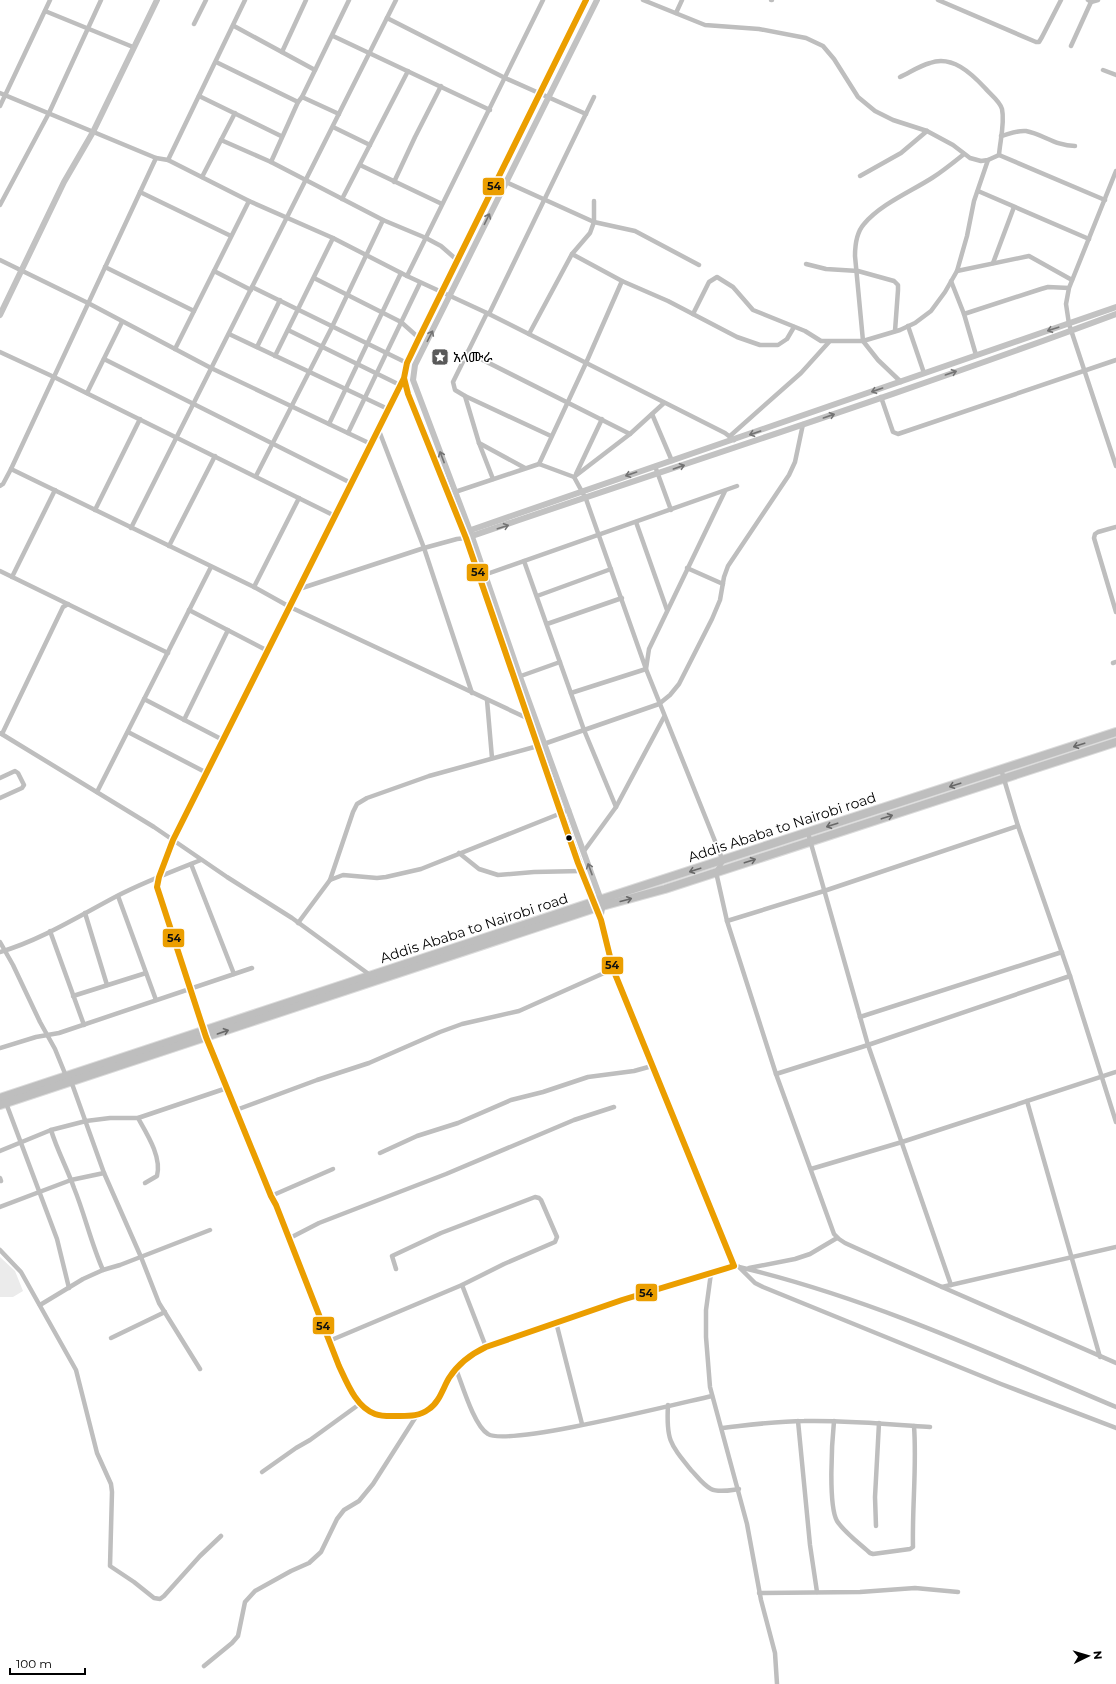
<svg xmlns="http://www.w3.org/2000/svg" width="1116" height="1684" font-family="Montserrat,'Noto Sans Ethiopic',sans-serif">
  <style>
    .green { fill: #ebebeb }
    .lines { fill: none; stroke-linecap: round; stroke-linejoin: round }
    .highway-casing { stroke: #dbdbdb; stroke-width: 10 }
    .street { stroke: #bebebe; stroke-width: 4.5 }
    .secondary { stroke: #c2c2c2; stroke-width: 6 }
    .highway { stroke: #bebebe; stroke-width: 8 }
    .bus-1-casing { stroke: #fff; stroke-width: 9 }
    .bus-1 { stroke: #eb9e00; stroke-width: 6 }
    .oneway { stroke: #747474 }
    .oneway2 { stroke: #686868 }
    .bus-dot { fill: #000; stroke: #fff; stroke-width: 1.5 }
    .labels { text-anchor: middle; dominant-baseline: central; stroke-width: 3.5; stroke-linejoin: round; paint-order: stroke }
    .poi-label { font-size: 14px; fill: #000; stroke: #fff; text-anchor: start }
    .street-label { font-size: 14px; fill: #000; stroke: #fff }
    .line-badge { stroke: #fff; stroke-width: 1.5 }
    .pale-badge-label { font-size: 11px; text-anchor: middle; font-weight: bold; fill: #111 }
  </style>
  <rect width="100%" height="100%" fill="#fff"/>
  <polygon class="green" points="0,1257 15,1271 23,1291 13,1297 0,1297"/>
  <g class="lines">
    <g class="highway-casing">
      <g id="highway">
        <polyline points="0,1098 593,902 1116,732"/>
        <polyline points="0,1105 595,908 665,889 1116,742"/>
      </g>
    </g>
    <g class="street">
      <polyline points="643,0 705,25 759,29 806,38 823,46 834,59 858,97 875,111 893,120 927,131 953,145 970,158 981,161 988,160 999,155 1105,200"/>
      <polyline points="771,0 772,0"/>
      <polyline points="938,0 1036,42 1039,42 1042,37 1061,0"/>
      <polyline points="1088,0 1091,2 1098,0"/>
      <polyline points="45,11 133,47"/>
      <polyline points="676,13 682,0"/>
      <polyline points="387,18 505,78 586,114"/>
      <polyline points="194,24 206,0"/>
      <polyline points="234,26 315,70"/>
      <polyline points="333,36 490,110"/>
      <polyline points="1071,46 1091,2"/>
      <polyline points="282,52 306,0"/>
      <polyline points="216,62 298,102"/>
      <polyline points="1103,70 1116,75"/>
      <path d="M900 77C909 73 919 66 930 63 952 55 971 73 985 88 990 94 1000 101 1002 109 1005 123 1000 141 999 155"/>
      <polyline points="0,93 156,158 168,160 249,201 333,238 407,276 487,313 725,433 734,440"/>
      <polyline points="199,96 281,136"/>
      <polyline points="302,97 339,114"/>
      <polyline points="0,106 50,0"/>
      <polyline points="333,127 370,145"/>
      <path d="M1001 136C1009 134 1018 130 1026 131 1043 134 1055 146 1075 146"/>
      <polyline points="221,140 271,162 383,220 426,238 441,246 457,260"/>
      <polyline points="168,160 245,0"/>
      <polyline points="271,162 298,102 302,97 349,0"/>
      <polyline points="360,165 442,204"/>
      <polyline points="1116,171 1069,288 1066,304 1069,324 1116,466"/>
      <polyline points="860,176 901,153 927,131"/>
      <polyline points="202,177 235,113"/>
      <polyline points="394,182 415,137 441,86"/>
      <polyline points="506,182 594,222 635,231 699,265"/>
      <polyline points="978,191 1089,239"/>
      <polyline points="140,192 231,236"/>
      <polyline points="342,199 408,71"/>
      <polyline points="0,205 49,113 101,0"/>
      <polyline points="572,254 622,281 668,301 737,337 760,345 778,345 787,339 794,327"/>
      <polyline points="0,260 88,303 211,368 371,444"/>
      <polyline points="993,263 1014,207"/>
      <polyline points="806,264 826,269 858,271 894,281 898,285 898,290 895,331"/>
      <polyline points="105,267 194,311"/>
      <polyline points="214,271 251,290"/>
      <polyline points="957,271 1029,256 1072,280"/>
      <polyline points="407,276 543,0"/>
      <polyline points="314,278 401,322 419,338"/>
      <polyline points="622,281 586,363 539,464 574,477 586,499 646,669 723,861 716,872 727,921 776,1074 834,1234 839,1239 845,1243 942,1287 1116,1247"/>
      <polyline points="951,281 964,314 976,355"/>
      <polyline points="252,287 407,363"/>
      <polyline points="487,313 453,382 455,390 465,396 551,436"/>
      <polyline points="489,314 594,97"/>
      <polyline points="693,314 709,282 717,277 733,287 753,310 805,331 821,341 863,341 900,330 915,323 931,311 945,292 957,271 967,236 974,201 988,160"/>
      <polyline points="964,314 1041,289 1048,287 1069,288"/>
      <polyline points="908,326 924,373"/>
      <polyline points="288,330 400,385"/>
      <polyline points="229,334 388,409"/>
      <polyline points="529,334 572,254 590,233 594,222 594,201"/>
      <polyline points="257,347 280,300"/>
      <polyline points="175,349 249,201"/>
      <polyline points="0,352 54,377 335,516"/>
      <polyline points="467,352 630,434"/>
      <polyline points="275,356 333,238"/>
      <polyline points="104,359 351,483"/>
      <path d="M404 378 173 840 159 877 157 887 206 1037 271 1196 276 1205 339 1366C347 1383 356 1407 375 1414 383 1417 392 1416 400 1416 410 1416 420 1416 429 1409 439 1403 443 1388 449 1378 458 1364 471 1354 486 1347L622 1300 734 1266 613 969 601 920 595 908"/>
      <path d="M901 382 878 360 863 341 855 256C855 245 856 233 864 224 881 204 910 192 932 178 943 171 954 162 964 154"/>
      <polyline points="87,393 122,322"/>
      <polyline points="465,396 479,443 493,479"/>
      <polyline points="881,397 893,432 898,434 1116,360"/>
      <polyline points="652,414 672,461"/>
      <polyline points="329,424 401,273"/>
      <polyline points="378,428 424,548 472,693"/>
      <polyline points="348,433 420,283"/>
      <polyline points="730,436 801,373 829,342"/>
      <polyline points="479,443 525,468"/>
      <polyline points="655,466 671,510"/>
      <polyline points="11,469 254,587 290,607 529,719"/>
      <polyline points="576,474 602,419"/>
      <polyline points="256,476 332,327 383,220"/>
      <polyline points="574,477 630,434 664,403"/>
      <polyline points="0,486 3,484 11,469 156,158"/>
      <polyline points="455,492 539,464"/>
      <polyline points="95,510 140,419"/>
      <polyline points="636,522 667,610"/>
      <polyline points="1116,527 1098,532 1095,534 1094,538 1116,612"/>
      <polyline points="131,528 396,0"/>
      <polyline points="169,546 215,456"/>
      <polyline points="524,561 584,730 616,807"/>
      <polyline points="687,568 723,584"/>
      <polyline points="0,571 168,653"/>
      <polyline points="484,575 737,486"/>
      <polyline points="12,577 55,490"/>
      <polyline points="254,587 299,498"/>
      <polyline points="299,589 424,548 457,539 466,538"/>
      <polyline points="537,596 611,569"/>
      <polyline points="189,610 268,651"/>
      <polyline points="547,624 622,598"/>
      <polyline points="1113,663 1116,662"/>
      <polyline points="518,677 560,662"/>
      <polyline points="571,693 646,669 649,649 725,491"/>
      <polyline points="144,699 223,740"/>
      <polyline points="487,700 492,758"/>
      <polyline points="184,720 228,630"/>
      <polyline points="128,732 207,773"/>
      <polyline points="0,733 154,827 227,877 292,918 370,975"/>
      <polyline points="2,734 63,607 68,604"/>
      <polyline points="1001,769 1018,826 1070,976 1116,1122"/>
      <polyline points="0,778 15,771 18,773 24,785 22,788 0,798"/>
      <polyline points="97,792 211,567"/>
      <polyline points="808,833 868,1045 951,1285"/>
      <polyline points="584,851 616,807 664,717"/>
      <polyline points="459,853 479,869 498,875 534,872 581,871"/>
      <polyline points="191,864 234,974"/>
      <polyline points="330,880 353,812 357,804 367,798 429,776 538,746 659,704 670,695 679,684 712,619 720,600 724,577 728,566 789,475 795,462 803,424"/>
      <polyline points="118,896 156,1000"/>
      <polyline points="85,913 107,985"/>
      <polyline points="601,920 603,906"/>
      <polyline points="727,921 824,891 1018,826"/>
      <polyline points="298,923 330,880 343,875 377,878 386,877 421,869 569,810"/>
      <polyline points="50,931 84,1025"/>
      <polyline points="0,942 13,965 40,1022 55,1049 66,1076 71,1081 104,1173 141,1257 159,1303 200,1369"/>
      <path d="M0 952C41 940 79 916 117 896 144 882 173 871 201 860"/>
      <polyline points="73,996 146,973"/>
      <polyline points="860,1017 1062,952"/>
      <polyline points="0,1048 36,1037 59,1033 252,968"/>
      <polyline points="776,1074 868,1045 1070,976"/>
      <polyline points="1027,1101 1100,1357"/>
      <polyline points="6,1103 57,1239 69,1288"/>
      <polyline points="236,1110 317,1080 369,1063 440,1032 462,1024 519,1011 613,969"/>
      <path d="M138 1118C147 1134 162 1157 157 1176L145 1183"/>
      <path d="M51 1130C57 1150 67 1168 74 1188 85 1215 91 1243 103 1270"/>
      <polyline points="0,1151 51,1130 86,1121 110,1118 138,1118 227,1088"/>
      <polyline points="380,1153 417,1136 458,1123 511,1100 543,1092 588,1077 634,1071 652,1066"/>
      <polyline points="811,1169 902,1142 1116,1072"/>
      <polyline points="0,1178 1,1181"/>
      <polyline points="271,1196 333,1169"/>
      <polyline points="0,1207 71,1180 104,1173"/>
      <polyline points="288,1239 319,1223 446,1174 574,1120 614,1107"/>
      <polyline points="0,1250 21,1272 76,1370 97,1453 111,1484 112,1492 110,1566 134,1582 154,1598 160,1599 164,1596 200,1556 221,1536"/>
      <polyline points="739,1267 755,1283 763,1287 1001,1384 1116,1428"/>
      <path d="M739 1267C870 1298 993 1355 1116 1407"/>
      <polyline points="749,1268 795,1259 810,1254 837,1238"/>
      <polyline points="711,1273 706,1310 706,1337 710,1387 747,1524 761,1600 775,1653 777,1684"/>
      <polyline points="462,1285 486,1347"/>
      <polyline points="942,1287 1116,1363"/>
      <polyline points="40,1305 83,1279 103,1270 120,1265 210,1230"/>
      <polyline points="556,1322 582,1424"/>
      <polyline points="111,1338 165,1312"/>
      <polyline points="329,1341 462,1285 504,1264 555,1242 557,1237 541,1200 539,1198 535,1197 441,1233 392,1256 396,1269"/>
      <path d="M456 1369C462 1384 474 1426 488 1434 507 1447 680 1403 712 1396"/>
      <path d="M668 1405C666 1440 670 1444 691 1470 697 1476 703 1485 711 1489 719 1493 731 1490 739 1489"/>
      <polyline points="798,1421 810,1545 817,1592"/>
      <path d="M834 1421C832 1441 828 1505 837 1521 844 1532 860 1544 870 1553L873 1554 910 1549 913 1547C912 1506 917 1466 914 1426"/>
      <path d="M722 1428C749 1425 777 1421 804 1421 846 1420 889 1424 930 1427"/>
      <polyline points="262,1472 296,1448 310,1440 361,1403"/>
      <polyline points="876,1526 875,1497 879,1423"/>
      <polyline points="759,1593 860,1592 915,1588 958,1592"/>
      <polyline points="204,1666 232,1643 238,1636 245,1602 255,1591 291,1571 309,1563 321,1552 337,1519 344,1510 359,1501 373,1484 417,1415"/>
    </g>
    <g class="secondary">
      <polyline points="586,0 419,338 407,363 404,378 408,394 466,538 594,904"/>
      <polyline points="597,0 415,365 413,380 470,531 520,677 602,903"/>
      <polyline points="0,315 64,182 93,132 157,0"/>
      <polyline points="468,531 1116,307"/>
      <path d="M469 537C685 463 902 394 1116 314"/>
    </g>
    <use href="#highway" class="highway"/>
    <g class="bus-1-casing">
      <path id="bus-1" d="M404 378 408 394 466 538 578 863 601 920 613 969 734 1266 622 1300 486 1347C471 1354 458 1364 449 1378 443 1388 439 1403 429 1409 420 1416 410 1416 400 1416 392 1416 383 1417 375 1414 356 1407 347 1383 339 1366L276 1205 271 1196 206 1037 157 887 159 877 173 840 404 378 407 363 419 338 586 0"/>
    </g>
    <use href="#bus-1" class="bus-1"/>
  </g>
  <defs><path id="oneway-shaft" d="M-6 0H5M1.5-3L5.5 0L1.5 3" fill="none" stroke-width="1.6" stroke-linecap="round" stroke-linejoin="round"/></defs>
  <g class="oneway">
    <use href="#oneway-shaft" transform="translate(487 219) rotate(-64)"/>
    <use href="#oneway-shaft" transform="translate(1053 329) rotate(162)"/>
    <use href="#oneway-shaft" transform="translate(430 336) rotate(-63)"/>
    <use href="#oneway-shaft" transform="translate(951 373) rotate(-19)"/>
    <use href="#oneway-shaft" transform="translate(877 390) rotate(161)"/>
    <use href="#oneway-shaft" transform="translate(829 416) rotate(-19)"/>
    <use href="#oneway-shaft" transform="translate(755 433) rotate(161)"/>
    <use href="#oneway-shaft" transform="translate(442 457) rotate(-111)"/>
    <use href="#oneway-shaft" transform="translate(679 467) rotate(-19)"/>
    <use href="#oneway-shaft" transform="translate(631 474) rotate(161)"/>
    <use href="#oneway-shaft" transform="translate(503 527) rotate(-18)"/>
    <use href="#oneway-shaft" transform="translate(590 869) rotate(-110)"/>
  </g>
  <g class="oneway2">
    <use href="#oneway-shaft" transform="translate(1079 745) rotate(162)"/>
    <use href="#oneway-shaft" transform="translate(955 785) rotate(162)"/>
    <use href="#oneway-shaft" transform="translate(887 817) rotate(-18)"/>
    <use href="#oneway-shaft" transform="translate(832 825) rotate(162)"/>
    <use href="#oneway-shaft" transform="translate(750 861) rotate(-18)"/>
    <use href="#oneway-shaft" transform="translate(695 870) rotate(162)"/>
    <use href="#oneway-shaft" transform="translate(626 900) rotate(-15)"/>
    <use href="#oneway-shaft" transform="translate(223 1032) rotate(-19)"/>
  </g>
  <defs>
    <g id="sight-square" transform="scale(0.9)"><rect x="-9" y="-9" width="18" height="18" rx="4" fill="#595959" stroke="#fff"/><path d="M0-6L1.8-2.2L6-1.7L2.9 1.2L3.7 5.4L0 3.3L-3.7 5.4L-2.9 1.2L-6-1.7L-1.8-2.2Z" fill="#fff"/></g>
  </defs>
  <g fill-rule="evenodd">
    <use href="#sight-square" x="440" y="357"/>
  </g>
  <circle class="bus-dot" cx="569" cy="838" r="3.5"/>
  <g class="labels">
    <g class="poi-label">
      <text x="453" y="357">አላሙራ</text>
    </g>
    <g class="street-label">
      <text transform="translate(782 827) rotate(-18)">Addis Ababa to Nairobi road</text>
      <text transform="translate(474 928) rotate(-18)">Addis Ababa to Nairobi road</text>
    </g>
  </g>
  <g class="line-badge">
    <rect x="482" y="177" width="23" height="19" rx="4" fill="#eb9e00"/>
    <rect x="466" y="563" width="23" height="19" rx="4" fill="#eb9e00"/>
    <rect x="162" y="928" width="23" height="20" rx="4" fill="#eb9e00"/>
    <rect x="601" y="956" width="23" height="19" rx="4" fill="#eb9e00"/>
    <rect x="635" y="1283" width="23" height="19" rx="4" fill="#eb9e00"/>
    <rect x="312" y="1316" width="23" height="19" rx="4" fill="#eb9e00"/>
  </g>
  <g class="pale-badge-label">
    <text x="494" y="190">54</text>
    <text x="478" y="576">54</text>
    <text x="174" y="942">54</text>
    <text x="612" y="969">54</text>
    <text x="646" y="1297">54</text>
    <text x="323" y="1330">54</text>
  </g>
  <g transform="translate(1088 1656) rotate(85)" stroke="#ffffff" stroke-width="3" paint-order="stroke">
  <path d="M0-3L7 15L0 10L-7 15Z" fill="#000000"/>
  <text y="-6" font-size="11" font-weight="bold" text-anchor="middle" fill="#000000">N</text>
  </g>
  <path d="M10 1668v6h75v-6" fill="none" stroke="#000000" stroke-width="2"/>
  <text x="16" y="1668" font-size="12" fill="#000000" stroke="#ffffff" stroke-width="3" paint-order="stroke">100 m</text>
</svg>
